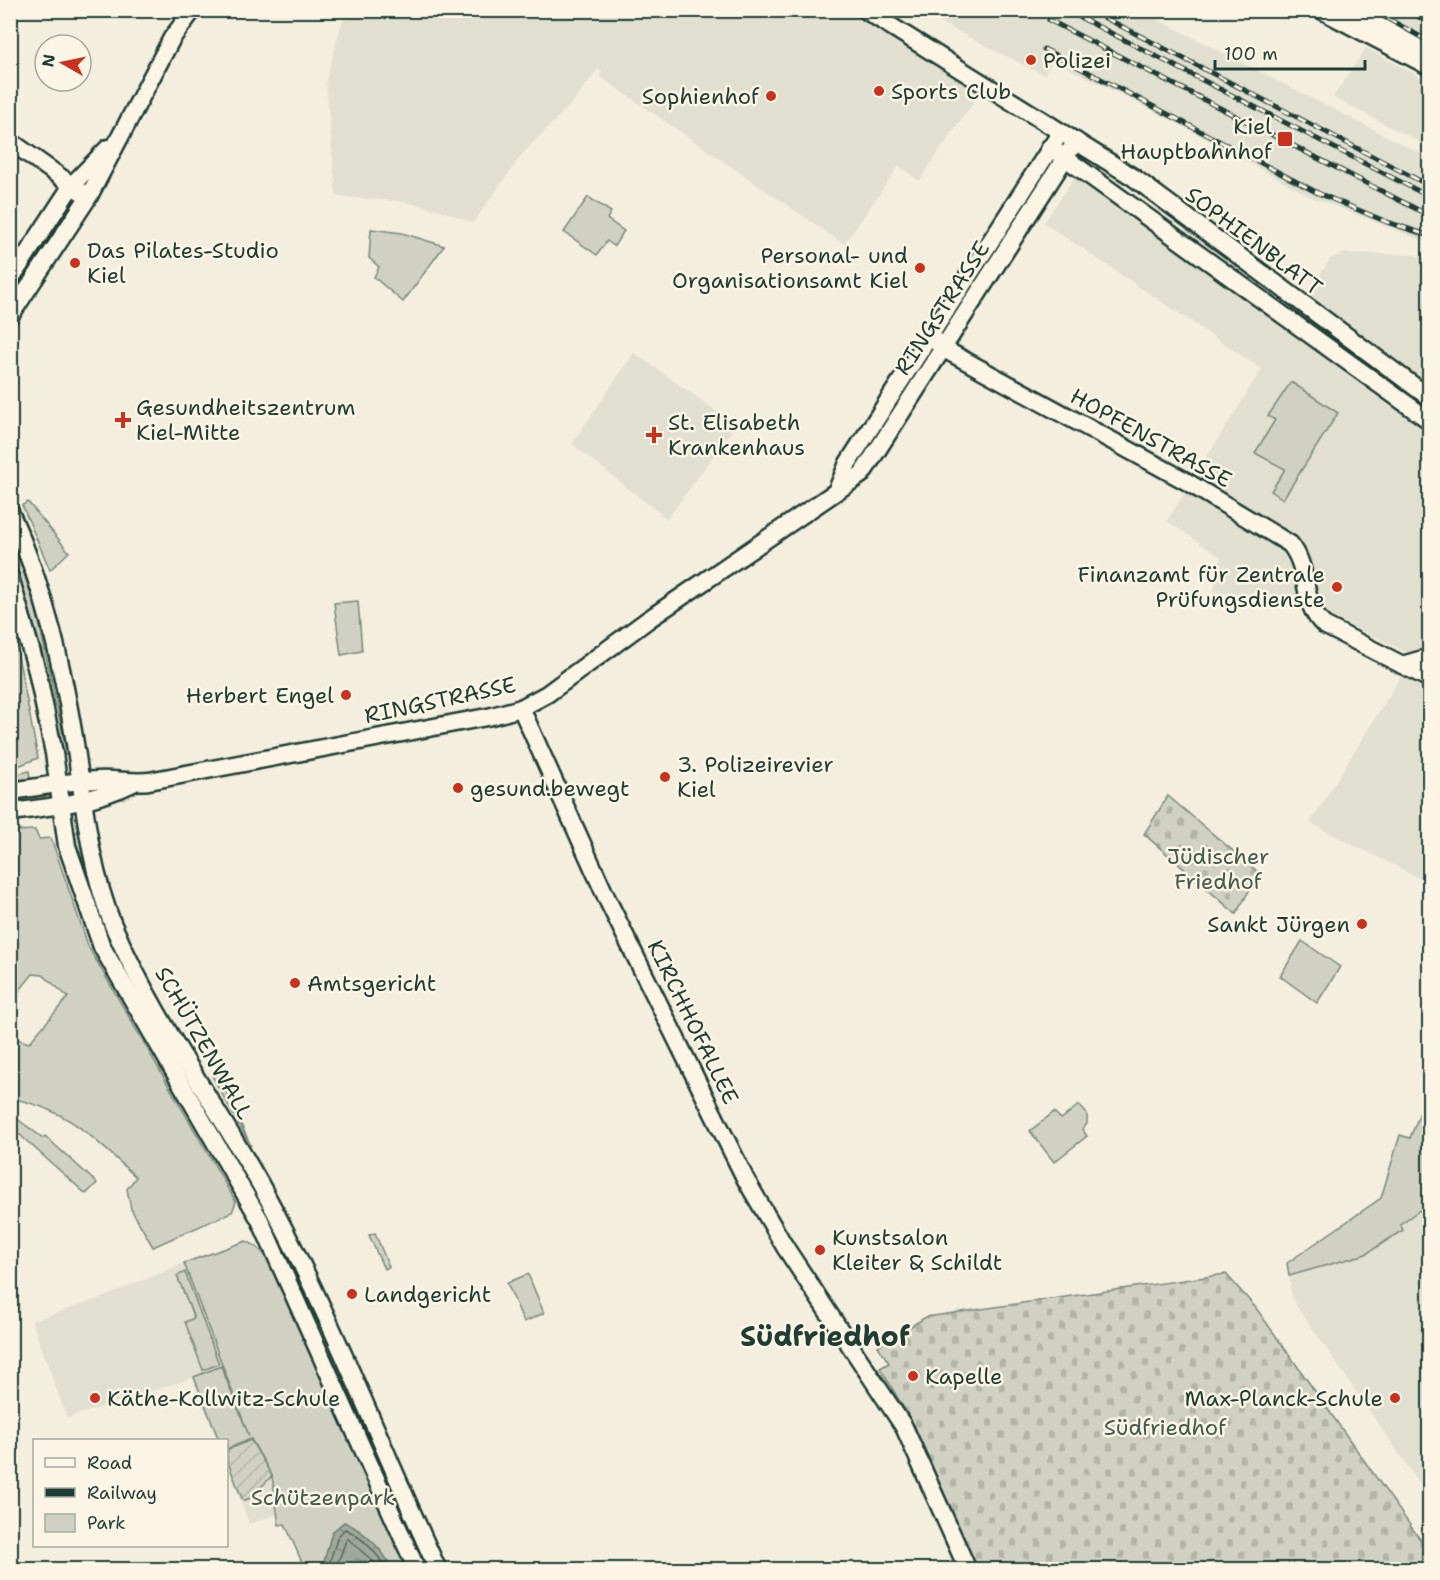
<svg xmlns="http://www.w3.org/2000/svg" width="1440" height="1580" font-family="'Shantell Sans',sans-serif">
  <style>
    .built { fill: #e1dfd0 }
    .green { fill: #d0d1c2; stroke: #78877b; stroke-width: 1.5 }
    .cemetery { fill: url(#cemetery-stones); stroke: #78877b; stroke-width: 1.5 }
    .garden { fill: url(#garden-furrows); stroke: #78877b; stroke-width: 1.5 }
    .water { fill: url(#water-ripples); stroke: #6c7d72; stroke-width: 1.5 }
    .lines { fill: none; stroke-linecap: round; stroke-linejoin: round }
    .shore { stroke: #53685d; stroke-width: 1.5 }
    .secondary-casing { stroke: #1f3d34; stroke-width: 21 }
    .secondary { stroke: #fcf5e5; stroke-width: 16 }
    .rail-casing { stroke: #1f3d34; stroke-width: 5 }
    .rail { stroke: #fcf5e5; stroke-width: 3; stroke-dasharray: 9; stroke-linecap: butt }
    .poi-dot { fill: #c8321e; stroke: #fcf5e5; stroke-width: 2 }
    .labels { text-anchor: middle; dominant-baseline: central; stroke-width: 5; stroke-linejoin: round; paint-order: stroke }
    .poi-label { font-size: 22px; fill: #1f3d34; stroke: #fcf5e5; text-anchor: start }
    .street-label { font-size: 22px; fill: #1f3d34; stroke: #fcf5e5 }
    .park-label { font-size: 22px; fill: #425b50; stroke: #fcf5e5 }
    .district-label { font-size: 28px; font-weight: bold; fill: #1f3d34; stroke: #fcf5e5 }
  </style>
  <defs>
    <pattern id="cemetery-stones" width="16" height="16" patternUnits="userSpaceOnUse" patternTransform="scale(1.5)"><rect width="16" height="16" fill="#d0d1c2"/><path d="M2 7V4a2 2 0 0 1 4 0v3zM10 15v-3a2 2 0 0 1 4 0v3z" fill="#b2b4a7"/></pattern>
    <pattern id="garden-furrows" width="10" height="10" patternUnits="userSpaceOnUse" patternTransform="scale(1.5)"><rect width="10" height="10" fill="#d0d1c2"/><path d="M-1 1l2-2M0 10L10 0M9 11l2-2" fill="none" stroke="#b2b4a7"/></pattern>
    <pattern id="water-ripples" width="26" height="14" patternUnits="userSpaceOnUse" patternTransform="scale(1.5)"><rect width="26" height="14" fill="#a0a89b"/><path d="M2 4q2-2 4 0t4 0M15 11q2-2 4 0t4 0" fill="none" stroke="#828a7f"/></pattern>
  </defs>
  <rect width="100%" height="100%" fill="#f3eede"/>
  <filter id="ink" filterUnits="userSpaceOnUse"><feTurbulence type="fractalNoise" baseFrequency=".0167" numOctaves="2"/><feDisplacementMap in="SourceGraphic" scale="12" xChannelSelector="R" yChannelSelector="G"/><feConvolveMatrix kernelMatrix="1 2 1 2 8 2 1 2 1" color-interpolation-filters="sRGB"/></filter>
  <g filter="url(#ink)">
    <g class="built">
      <polygon points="852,10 980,92 919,181 899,166 844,244 599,76 602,72 598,69 572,103 523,153 473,223 440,210 406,202 336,196 326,81 342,22 354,11"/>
      <polygon points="933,10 1141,11 1429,158 1429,243 1309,196 1181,125 1053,60 1044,75 939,22 941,17 932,13"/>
      <polygon points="1363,11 1416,11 1429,18 1429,47"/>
      <polygon points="1366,48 1429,82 1429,147 1333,97"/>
      <polygon points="1075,177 1113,200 1288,326 1330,259 1345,253 1415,255 1429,259 1429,649 1410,654 1329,615 1315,600 1270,603 1214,591 1221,557 1167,521 1262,369 1044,223"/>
      <polygon points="634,353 736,425 667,519 572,444"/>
      <polygon points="1402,675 1429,689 1429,883 1310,823"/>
      <polygon points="1421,1209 1429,1222 1429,1497 1292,1299 1289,1276 1366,1254 1402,1230 1399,1224"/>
      <polygon points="184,1263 251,1440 272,1476 278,1514 249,1524 227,1463 226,1440 217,1440 192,1378 67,1418 32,1321 101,1298"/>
    </g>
    <g class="green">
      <polygon points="588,197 611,212 607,219 624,231 614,246 607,241 597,255 564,232"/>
      <polygon points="371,229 402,233 444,246 403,302 374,277 379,267 369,258"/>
      <polygon points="1291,382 1338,413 1283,499 1271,491 1285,469 1255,453 1275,420 1268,416"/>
      <polygon points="28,502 69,552 50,570 22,505"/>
      <polygon points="11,536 36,608 67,754 63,754 44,658 11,549"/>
      <polygon points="358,601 362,651 341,655 334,603"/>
      <polygon points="11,619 38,758 11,769 10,769"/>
      <polygon points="29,771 30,779 11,784 11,776"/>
      <path d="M35 830 39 839 51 838 89 948 236 1202 232 1212 153 1247 131 1209 127 1189 136 1177C93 1138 70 1110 11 1098V1037L29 1043 68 997 43 975 33 974 11 1001V952L15 951 10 916 11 831Z"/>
      <polygon points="78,832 105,927 84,877 70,833"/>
      <polygon points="1302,941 1340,967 1317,1003 1280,976"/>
      <polygon points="216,1070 251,1146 212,1076"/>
      <polygon points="1429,1090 1429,1222 1420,1210 1400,1224 1403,1230 1366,1254 1289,1276 1287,1263 1381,1198 1400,1135 1410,1138"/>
      <polygon points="1079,1105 1087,1114 1087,1124 1082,1129 1087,1136 1054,1162 1030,1131 1054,1112 1061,1119"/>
      <polygon points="12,1115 43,1138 45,1136 97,1183 86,1194 11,1127"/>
      <polygon points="375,1233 389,1267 384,1269 369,1235"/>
      <polygon points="246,1241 256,1246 266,1256 407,1569 305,1569 285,1524 279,1525 272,1476 251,1439 227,1449 226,1440 219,1440 194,1377 221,1366 249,1436 184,1263"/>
      <polygon points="278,1241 340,1366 388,1478 383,1480"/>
      <polygon points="185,1272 219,1364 203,1370 185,1322 194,1318 177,1276"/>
      <polygon points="528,1274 544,1313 524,1322 507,1283"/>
      <polygon points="391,1485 428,1569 422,1569 386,1488"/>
    </g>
    <g class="cemetery">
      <polygon points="1168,796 1259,873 1236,914 1144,834"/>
      <polygon points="1226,1274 1256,1308 1429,1552 1429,1569 977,1569 914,1425 880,1368 889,1363 878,1346 926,1317"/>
    </g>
    <polygon class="garden" points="251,1440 272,1476 250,1498 243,1501 227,1460 227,1450"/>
    <path class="water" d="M344 1522C364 1531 383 1549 392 1569H322L332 1532Z"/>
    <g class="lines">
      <g class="shore">
        <path d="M327 1570 338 1536 345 1529C361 1536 379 1554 386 1570"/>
        <polyline points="335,1570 347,1538 375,1563 378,1570"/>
      </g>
      <g class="secondary-casing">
        <g id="secondary">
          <polyline points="865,10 1133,177 1430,398"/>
          <polyline points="1321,10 1430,67"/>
          <polyline points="1351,10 1430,54"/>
          <polyline points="10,141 80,191"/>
          <polyline points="1050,147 1430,421"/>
          <polyline points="10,280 72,185 108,148"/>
          <polyline points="10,316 89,196 172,38 193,10"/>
          <path d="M931 335 942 348 1184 480 1290 544C1311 569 1300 603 1324 625L1430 679"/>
          <polyline points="837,490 848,463 1057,138"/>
          <path d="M10 512C46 590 64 672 77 756 85 813 91 871 113 925 152 1017 216 1104 264 1191 330 1312 380 1444 438 1570"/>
          <polyline points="10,577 37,671 54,753 67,846 102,947 260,1220 417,1570"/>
          <polyline points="1402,665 1430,657"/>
          <polyline points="521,708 608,901 746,1180 785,1247 904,1427 968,1570"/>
          <path d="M10 791C40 787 69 781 98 780 116 779 132 783 149 781L492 716 521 708 547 694 649 619 862 474 1076 141"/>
          <path d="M10 812C53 807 94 802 133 783"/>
        </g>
      </g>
      <use href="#secondary" class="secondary"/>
      <g class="rail-casing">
        <g id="rail">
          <polyline points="1066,10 1430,197"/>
          <polyline points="1090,10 1430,186"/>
          <polyline points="1372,10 1430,42"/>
          <polyline points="1406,10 1430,23"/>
          <polyline points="1049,20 1430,216"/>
          <polyline points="1044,49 1318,193 1387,222 1430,236"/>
        </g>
      </g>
      <use href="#rail" class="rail"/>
    </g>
  </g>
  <g class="poi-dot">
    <circle cx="1031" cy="60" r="6"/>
    <circle cx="879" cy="91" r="6"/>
    <circle cx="771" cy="96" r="6"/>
    <rect x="1277" y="131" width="16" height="16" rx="3"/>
    <circle cx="75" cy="263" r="6"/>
    <circle cx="920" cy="268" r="6"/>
    <path d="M120 411h6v6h6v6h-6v6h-6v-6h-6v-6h6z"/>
    <path d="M651 426h6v6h6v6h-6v6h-6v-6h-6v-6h6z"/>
    <circle cx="1337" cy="587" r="6"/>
    <circle cx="346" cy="695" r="6"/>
    <circle cx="665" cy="777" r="6"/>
    <circle cx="458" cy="788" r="6"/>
    <circle cx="1362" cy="924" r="6"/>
    <circle cx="295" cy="983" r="6"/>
    <circle cx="820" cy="1250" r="6"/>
    <circle cx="352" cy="1294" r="6"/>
    <circle cx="913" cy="1376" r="6"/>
    <circle cx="95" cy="1398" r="6"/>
    <circle cx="1395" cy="1398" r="6"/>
  </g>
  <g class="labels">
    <g class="poi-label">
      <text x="1043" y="60">Polizei</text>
      <text x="891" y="91">Sports Club</text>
      <text x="759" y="96" text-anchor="end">Sophienhof</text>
      <text x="1272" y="126" text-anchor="end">Kiel<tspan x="1272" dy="25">Hauptbahnhof</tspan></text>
      <text x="87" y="250">Das Pilates-Studio<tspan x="87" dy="25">Kiel</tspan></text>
      <text x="908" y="255" text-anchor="end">Personal- und<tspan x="908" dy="25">Organisationsamt Kiel</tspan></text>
      <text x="136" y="407">Gesundheitszentrum<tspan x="136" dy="25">Kiel-Mitte</tspan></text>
      <text x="668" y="422">St. Elisabeth<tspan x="668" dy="25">Krankenhaus</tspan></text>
      <text x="1325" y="574" text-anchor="end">Finanzamt für Zentrale<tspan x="1325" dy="25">Prüfungsdienste</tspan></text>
      <text x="334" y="695" text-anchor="end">Herbert Engel</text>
      <text x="677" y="764">3. Polizeirevier<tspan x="677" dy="25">Kiel</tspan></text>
      <text x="470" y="788">gesund.bewegt</text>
      <text x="1350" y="924" text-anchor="end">Sankt Jürgen</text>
      <text x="307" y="983">Amtsgericht</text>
      <text x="832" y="1237">Kunstsalon<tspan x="832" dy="25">Kleiter &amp; Schildt</tspan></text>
      <text x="364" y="1294">Landgericht</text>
      <text x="925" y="1376">Kapelle</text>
      <text x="107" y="1398">Käthe-Kollwitz-Schule</text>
      <text x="1383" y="1398" text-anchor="end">Max-Planck-Schule</text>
    </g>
    <g class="street-label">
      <text transform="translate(1254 241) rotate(37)">SOPHIENBLATT</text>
      <text transform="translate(942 308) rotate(-57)">RINGSTRASSE</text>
      <text transform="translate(1151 438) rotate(29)">HOPFENSTRASSE</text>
      <text transform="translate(440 700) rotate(-12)">RINGSTRASSE</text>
      <text transform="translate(693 1022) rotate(64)">KIRCHHOFALLEE</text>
      <text transform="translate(204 1043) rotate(60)">SCHÜTZENWALL</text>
    </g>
    <g class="park-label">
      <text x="1218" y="856">Jüdischer<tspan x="1218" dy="25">Friedhof</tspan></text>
      <text x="1165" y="1427">Südfriedhof</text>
      <text x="323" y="1497">Schützenpark</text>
    </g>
    <g class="district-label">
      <text x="825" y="1336">Südfriedhof</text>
    </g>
  </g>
  <rect width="1440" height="1580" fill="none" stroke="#fcf5e5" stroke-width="36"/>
  <rect x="18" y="18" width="1404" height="1544" fill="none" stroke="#1f3d34" stroke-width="2" filter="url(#ink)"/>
  <rect x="33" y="1439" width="195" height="108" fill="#fcf5e5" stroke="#a4ab9e" stroke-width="1.5"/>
  <rect x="45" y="1458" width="30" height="9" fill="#fcf5e5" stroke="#a4ab9e" stroke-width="1.5"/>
  <text x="87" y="1469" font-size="18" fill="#1f3d34">Road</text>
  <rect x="45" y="1488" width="30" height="9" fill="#1f3d34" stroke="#a4ab9e" stroke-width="1.5"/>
  <text x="87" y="1499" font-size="18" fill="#1f3d34">Railway</text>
  <rect x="45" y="1514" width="30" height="18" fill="#d0d1c2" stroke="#a4ab9e" stroke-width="1.5"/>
  <text x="87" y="1529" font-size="18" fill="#1f3d34">Park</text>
  <g transform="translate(63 63) rotate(279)"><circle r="28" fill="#fcf5e5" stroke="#a4ab9e" stroke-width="1.5"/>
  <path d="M0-4.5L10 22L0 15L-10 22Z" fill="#c8321e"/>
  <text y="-9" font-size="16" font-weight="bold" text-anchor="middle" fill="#1f3d34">N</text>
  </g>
  <path d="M1215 60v9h150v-9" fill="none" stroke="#1f3d34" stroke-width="3"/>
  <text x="1224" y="60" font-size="18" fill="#1f3d34" stroke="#fcf5e5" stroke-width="4.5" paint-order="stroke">100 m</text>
</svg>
